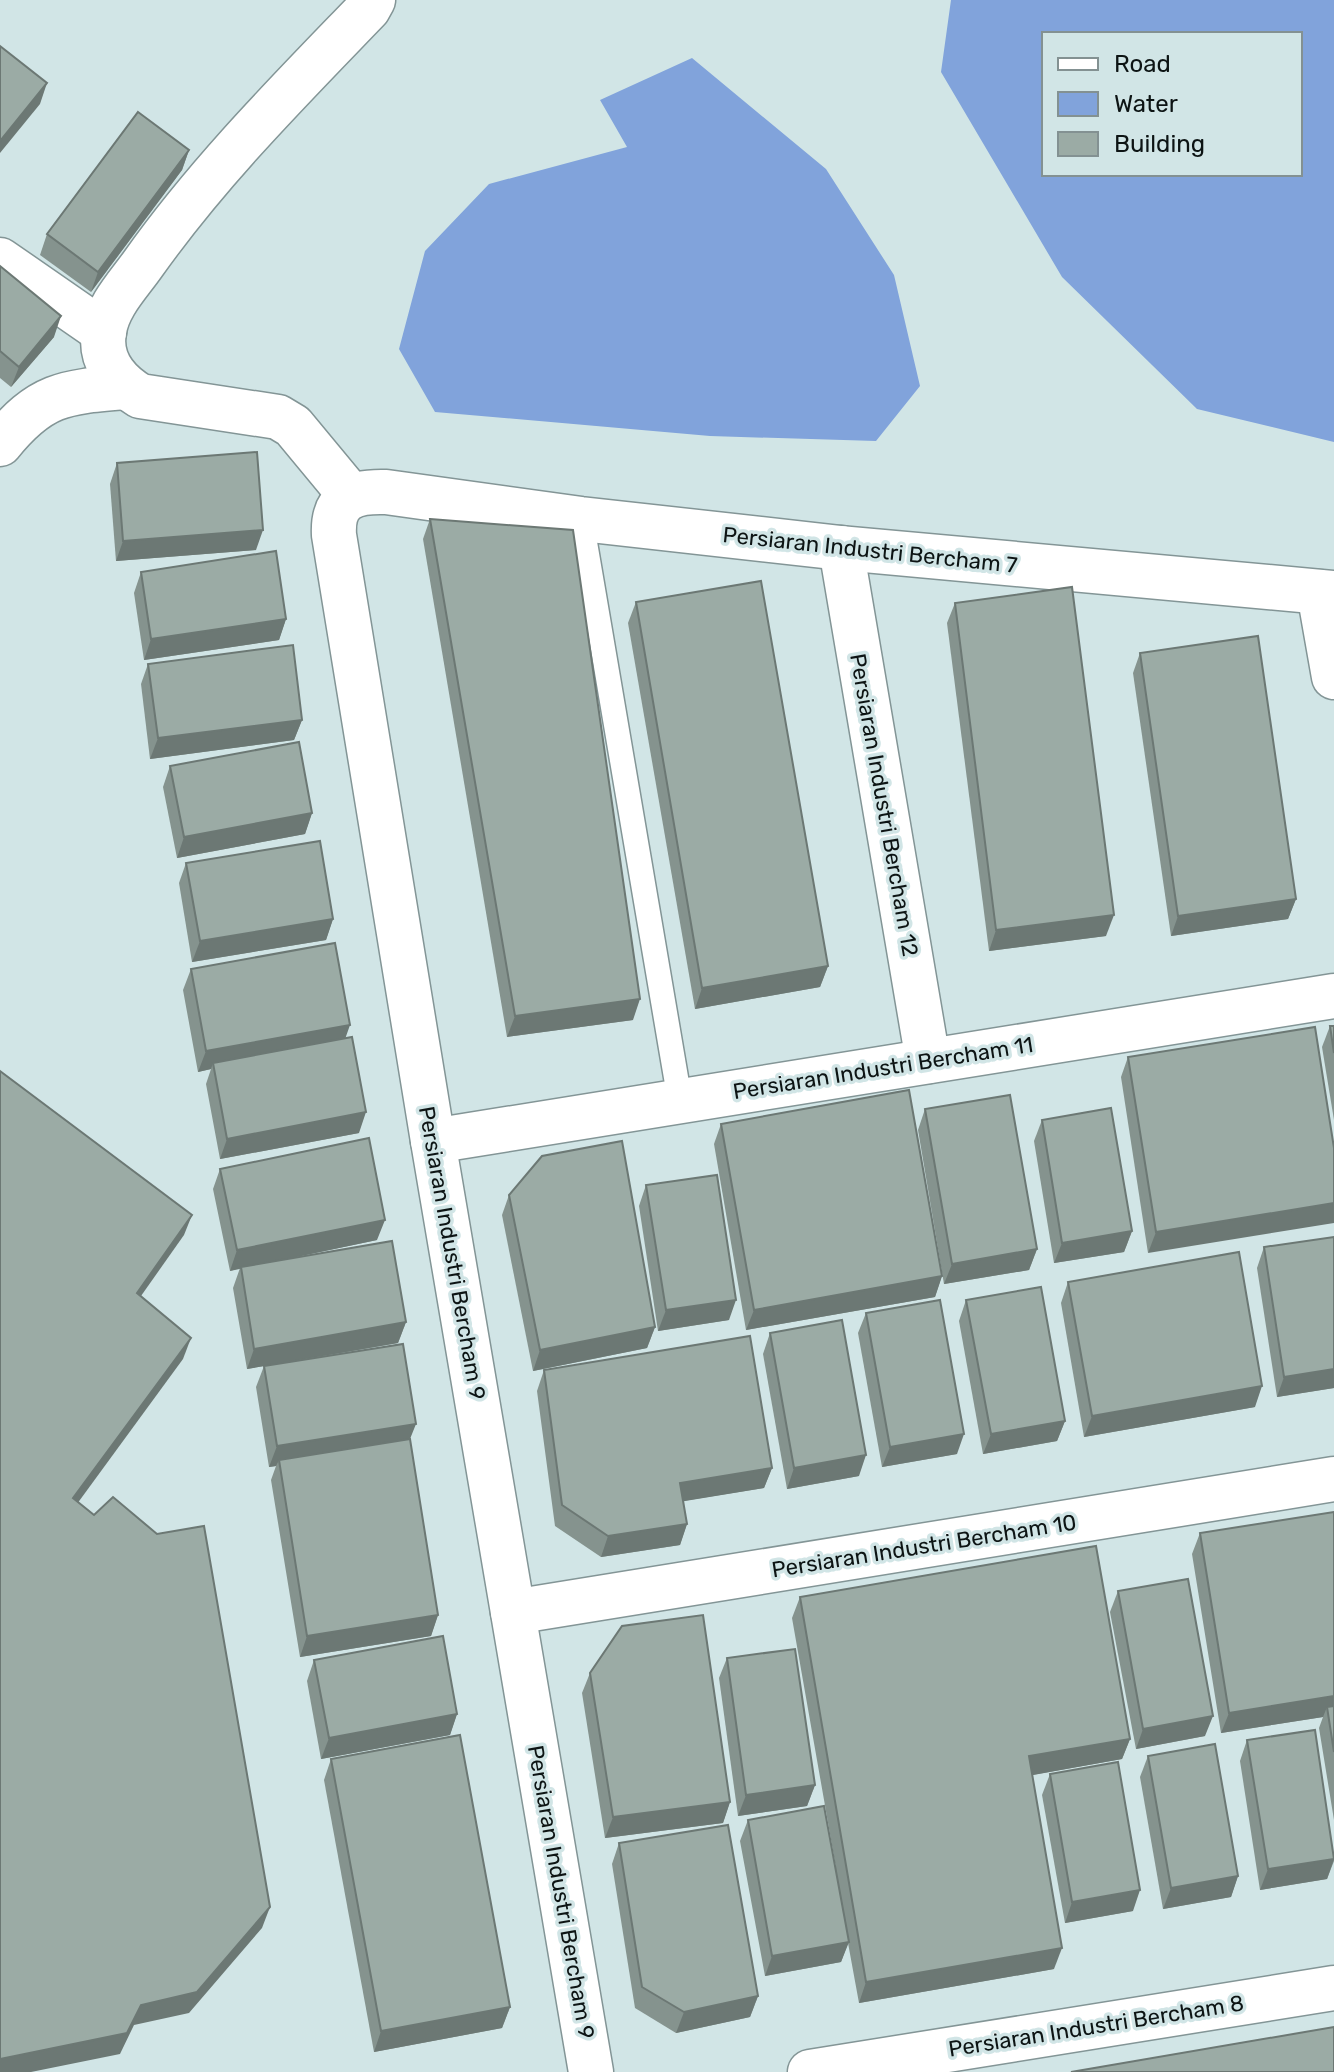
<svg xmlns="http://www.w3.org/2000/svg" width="1334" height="2072" font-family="Rubik,sans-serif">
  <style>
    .water { fill: #81a3db; fill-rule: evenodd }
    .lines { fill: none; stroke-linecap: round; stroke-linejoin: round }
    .lane-casing { stroke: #839596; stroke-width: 27 }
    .street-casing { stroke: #839596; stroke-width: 47 }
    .lane { stroke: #fff; stroke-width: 24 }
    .street { stroke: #fff; stroke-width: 44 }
    .wall { fill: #85938e }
    .shaded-wall { fill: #6c7874 }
    .building { fill: #9baba5; stroke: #6c7874; stroke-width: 2 }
    .labels { text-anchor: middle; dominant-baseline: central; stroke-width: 7; stroke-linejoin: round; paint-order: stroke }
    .street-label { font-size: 22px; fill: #0d1414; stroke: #d1e5e6 }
  </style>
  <rect width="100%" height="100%" fill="#d1e5e6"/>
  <g class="water">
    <path d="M951 0H1334V442L1197 409 1062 277 941 72ZM1300 34V174H1044V34Z"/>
    <polygon points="692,58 826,169 894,275 920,386 876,441 710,436 435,412 399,349 425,251 489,184 627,147 600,100"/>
  </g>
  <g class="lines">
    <g class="lane-casing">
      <polyline id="lane" points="581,519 680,1101"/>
    </g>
    <g class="street-casing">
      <g id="street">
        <polyline points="0,260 104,332"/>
        <path d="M0 444C41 393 65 392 126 387"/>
        <path d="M351 496 293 426 278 417 140 396C117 382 99 360 104 332 107 306 129 284 143 264 209 171 289 91 368 9L373 0"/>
        <polyline points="841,548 928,1061"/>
        <polyline points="1319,592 1334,677"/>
        <polyline points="433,1141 1334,996"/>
        <polyline points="513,1612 1334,1479"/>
        <path d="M591 2072 433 1141 334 535C332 498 353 491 386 492L581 519 841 548 1334 593"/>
        <polyline points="810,2072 1334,1988"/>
      </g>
    </g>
    <use href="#lane" class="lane"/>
    <use href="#street" class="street"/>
  </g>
  <g class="wall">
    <polygon points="189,150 182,170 91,292 40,255 47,234"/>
    <polygon points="0,266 54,337 11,387 0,378"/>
    <polygon points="117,463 256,550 116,561 110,484"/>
    <polygon points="430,519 633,1020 507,1037 423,539"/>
    <polygon points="141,572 286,619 279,640 144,660 134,593"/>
    <polygon points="636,602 828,966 820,987 695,1009 628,623"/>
    <polygon points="955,603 1106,936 989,951 947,623"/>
    <polygon points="1140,653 1296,899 1288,919 1171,936 1133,673"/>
    <polygon points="148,664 302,720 294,740 150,759 141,684"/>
    <polygon points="170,766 312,813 305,834 177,858 163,787"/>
    <polygon points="186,863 333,919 326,940 192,962 179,883"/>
    <polygon points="191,969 345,1038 359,1133 220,1159 206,1084 211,1069 198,1072 183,990"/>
    <polygon points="1330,1026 1334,1026 1334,1120 1322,1047"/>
    <polygon points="1315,1027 1148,1253 1121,1077 1128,1057"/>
    <polygon points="925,1109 1037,1249 1029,1270 944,1284 918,1130"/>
    <polygon points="1042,1120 1132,1231 1124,1252 1054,1263 1034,1141"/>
    <polygon points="721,1124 942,1276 935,1297 746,1330 714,1144"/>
    <polygon points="220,1169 377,1240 277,1261 406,1322 398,1343 274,1365 410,1439 438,1615 431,1636 300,1657 271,1480 276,1466 269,1467 256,1387 264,1366 247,1369 233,1288 240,1268 230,1271 213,1189"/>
    <polygon points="646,1185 729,1320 658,1331 639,1206"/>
    <polygon points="509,1195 655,1327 647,1348 533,1371 502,1215"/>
    <polygon points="1334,1237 1334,1388 1277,1397 1257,1268 1264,1247"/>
    <polygon points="1068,1282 1255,1407 1084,1437 1061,1303"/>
    <polygon points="966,1300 1065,1421 1057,1441 983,1454 959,1321"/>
    <polygon points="866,1313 957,1454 882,1467 858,1333"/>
    <polygon points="770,1333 859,1476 787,1489 763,1354"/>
    <polygon points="544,1370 772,1468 764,1488 683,1501 687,1524 680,1545 601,1557 555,1526 537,1391"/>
    <polygon points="1334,1512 1334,1820 1319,1728 1323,1717 1221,1733 1192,1554 1200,1533"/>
    <polygon points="1118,1591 1205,1736 1136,1749 1110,1612"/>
    <polygon points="800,1597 1130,1739 1122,1759 1032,1775 1054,1969 859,2003 848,1943 841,1962 765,1976 740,1841 748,1820 836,1868 792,1618"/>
    <polygon points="727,1658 815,1785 807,1806 738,1816 719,1678"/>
    <polygon points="314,1660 457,1714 450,1735 321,1759 307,1681"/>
    <polygon points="590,1673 730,1802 723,1823 605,1838 582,1693"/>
    <polygon points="1247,1740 1334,1853 1334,1861 1327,1879 1260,1890 1240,1761"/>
    <polygon points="1148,1756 1238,1876 1231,1897 1163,1909 1140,1777"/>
    <polygon points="331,1759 510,2007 502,2028 374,2052 324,1780"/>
    <polygon points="1050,1774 1133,1911 1065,1923 1042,1795"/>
    <polygon points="619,1843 758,1996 750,2017 676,2033 635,2008 612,1864"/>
  </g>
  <g class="shaded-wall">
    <polygon points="47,83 40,104 0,153 0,141"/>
    <polygon points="189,150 182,170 91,292 98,272"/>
    <polygon points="61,316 54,337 11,387 19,367"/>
    <polygon points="263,530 256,550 116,561 123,541"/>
    <polygon points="286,619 279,640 144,660 151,639"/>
    <polygon points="302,720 294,740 150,759 158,738"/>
    <polygon points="312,813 305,834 177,858 184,837"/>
    <polygon points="1296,899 1288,919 1171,936 1178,916"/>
    <polygon points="1114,915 1106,936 989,951 996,930"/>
    <polygon points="333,919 326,940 192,962 200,941"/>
    <polygon points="828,966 820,987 695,1009 702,988"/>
    <polygon points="640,999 633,1020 507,1037 515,1016"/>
    <polygon points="350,1025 343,1045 213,1063 211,1069 198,1072 206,1051"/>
    <polygon points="366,1112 359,1133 220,1159 227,1139"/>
    <polygon points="1334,1203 1334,1223 1148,1253 1156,1232"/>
    <polygon points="192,1215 184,1235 129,1313 137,1293"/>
    <polygon points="385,1220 377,1240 230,1271 237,1250"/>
    <polygon points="1132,1231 1124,1252 1054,1263 1062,1243"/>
    <polygon points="1037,1249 1029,1270 944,1284 952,1264"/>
    <polygon points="942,1276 935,1297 746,1330 754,1310"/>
    <polygon points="736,1300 729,1320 658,1331 666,1310"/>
    <polygon points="406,1322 398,1343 247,1369 254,1349"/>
    <polygon points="655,1327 647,1348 533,1371 540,1350"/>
    <polygon points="191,1338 183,1359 66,1519 73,1498"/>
    <polygon points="1334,1369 1334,1388 1277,1397 1284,1377"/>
    <polygon points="1262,1386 1255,1407 1084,1437 1092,1416"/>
    <polygon points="1065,1421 1057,1441 983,1454 991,1434"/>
    <polygon points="416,1424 408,1444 279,1460 276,1466 269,1467 277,1446"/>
    <polygon points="964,1434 957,1454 882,1467 890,1447"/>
    <polygon points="866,1455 859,1476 787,1489 794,1468"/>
    <polygon points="772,1468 764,1488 673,1503 680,1483"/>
    <polygon points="687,1524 680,1545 601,1557 608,1536"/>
    <polygon points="438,1615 431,1636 300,1657 307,1636"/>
    <polygon points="1334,1696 1334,1715 1327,1707 1323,1717 1221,1733 1229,1713"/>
    <polygon points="457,1714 450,1735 321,1759 329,1738"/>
    <polygon points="1213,1716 1205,1736 1136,1749 1143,1729"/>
    <polygon points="1130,1739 1122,1759 1022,1777 1029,1756"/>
    <polygon points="815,1785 807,1806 738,1816 746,1795"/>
    <polygon points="730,1802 723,1823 605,1838 613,1817"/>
    <polygon points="1334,1859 1327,1879 1260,1890 1268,1869"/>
    <polygon points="1238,1876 1231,1897 1163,1909 1171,1888"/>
    <polygon points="1140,1890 1133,1911 1065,1923 1072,1902"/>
    <polygon points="270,1907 262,1928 189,2013 134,2025 120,2054 31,2072 0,2072 0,2059 141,2005"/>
    <polygon points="849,1942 841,1962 765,1976 772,1956"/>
    <polygon points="1062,1948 1054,1969 859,2003 866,1982"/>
    <polygon points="758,1996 750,2017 676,2033 684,2012"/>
    <polygon points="510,2007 502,2028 374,2052 381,2031"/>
  </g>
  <g class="building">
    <polygon points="0,46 47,83 0,141"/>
    <polygon points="138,112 189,150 98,272 47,234"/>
    <polygon points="0,266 61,316 19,367 0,351"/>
    <polygon points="257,452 263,530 123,541 117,463"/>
    <polygon points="430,519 573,530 640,999 515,1016"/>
    <polygon points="276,551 286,619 151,639 141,572"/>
    <polygon points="761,581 828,966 702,988 636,602"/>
    <polygon points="1072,587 1114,915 996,930 955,603"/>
    <polygon points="1258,636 1296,899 1178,916 1140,653"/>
    <polygon points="293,645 302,720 158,738 148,664"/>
    <polygon points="299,742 312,813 184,837 170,766"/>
    <polygon points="320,841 333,919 200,941 186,863"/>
    <polygon points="335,943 350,1025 206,1051 191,969"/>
    <polygon points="1330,1026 1334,1026 1334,1053"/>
    <polygon points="1315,1027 1334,1148 1334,1203 1156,1232 1128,1057"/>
    <polygon points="352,1037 366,1112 227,1139 213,1063"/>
    <polygon points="0,1071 192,1215 137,1293 191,1338 73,1498 94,1515 113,1497 157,1534 204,1526 270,1907 197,1992 141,2005 127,2033 0,2059"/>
    <polygon points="909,1090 942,1276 754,1310 721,1124"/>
    <polygon points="1010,1095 1037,1249 952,1264 925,1109"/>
    <polygon points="1111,1108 1132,1231 1062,1243 1042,1120"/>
    <polygon points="369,1138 385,1220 237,1250 220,1169"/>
    <polygon points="622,1141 655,1327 540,1350 509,1195 542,1156"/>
    <polygon points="717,1175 736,1300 666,1310 646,1185"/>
    <polygon points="1334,1237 1334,1369 1284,1377 1264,1247"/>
    <polygon points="392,1241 406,1322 254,1349 241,1267"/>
    <polygon points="1239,1252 1262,1386 1092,1416 1068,1282"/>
    <polygon points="1041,1287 1065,1421 991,1434 966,1300"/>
    <polygon points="940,1300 964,1434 890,1447 866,1313"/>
    <polygon points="842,1320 866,1455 794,1468 770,1333"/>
    <polygon points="750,1336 772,1468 680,1483 687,1524 608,1536 562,1505 544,1370"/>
    <polygon points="403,1344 416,1424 277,1446 264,1366"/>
    <polygon points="410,1439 438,1615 307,1636 279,1460"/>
    <polygon points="1334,1512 1334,1696 1229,1713 1200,1533"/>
    <polygon points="1096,1546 1130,1739 1029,1756 1062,1948 866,1982 800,1597"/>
    <polygon points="1188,1579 1213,1716 1143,1729 1118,1591"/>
    <polygon points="703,1615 730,1802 613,1817 590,1673 622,1626"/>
    <polygon points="443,1636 457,1714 329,1738 314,1660"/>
    <polygon points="795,1649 815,1785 746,1795 727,1658"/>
    <polygon points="1334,1706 1334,1752 1327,1707"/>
    <polygon points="1315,1730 1334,1859 1268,1869 1247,1740"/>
    <polygon points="460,1735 510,2007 381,2031 331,1759"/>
    <polygon points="1215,1744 1238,1876 1171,1888 1148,1756"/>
    <polygon points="1118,1762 1140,1890 1072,1902 1050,1774"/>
    <polygon points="824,1806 849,1942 772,1956 748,1820"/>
    <polygon points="728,1825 758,1996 684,2012 642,1987 619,1843"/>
    <polygon points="1334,2027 1334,2072 1071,2072"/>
  </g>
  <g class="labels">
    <g class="street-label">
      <text transform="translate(870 550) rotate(6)">Persiaran Industri Bercham 7</text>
      <text transform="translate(884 805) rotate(80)">Persiaran Industri Bercham 12</text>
      <text transform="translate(883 1068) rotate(-9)">Persiaran Industri Bercham 11</text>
      <text transform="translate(452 1253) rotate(80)">Persiaran Industri Bercham 9</text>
      <text transform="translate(924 1546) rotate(-9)">Persiaran Industri Bercham 10</text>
      <text transform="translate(561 1892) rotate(80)">Persiaran Industri Bercham 9</text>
      <text transform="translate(1096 2026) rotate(-9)">Persiaran Industri Bercham 8</text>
    </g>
  </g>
  <rect x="1042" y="32" width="260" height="144" fill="#d1e5e6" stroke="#839192" stroke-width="2"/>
  <rect x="1058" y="58" width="40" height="12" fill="#ffffff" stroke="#839192" stroke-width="2"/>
  <text x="1114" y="72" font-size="24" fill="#0d1414">Road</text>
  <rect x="1058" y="92" width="40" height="24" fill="#81a3db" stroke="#839192" stroke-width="2"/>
  <text x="1114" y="112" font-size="24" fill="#0d1414">Water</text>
  <rect x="1058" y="132" width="40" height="24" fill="#9baba5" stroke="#839192" stroke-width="2"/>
  <text x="1114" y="152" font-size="24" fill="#0d1414">Building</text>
</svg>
